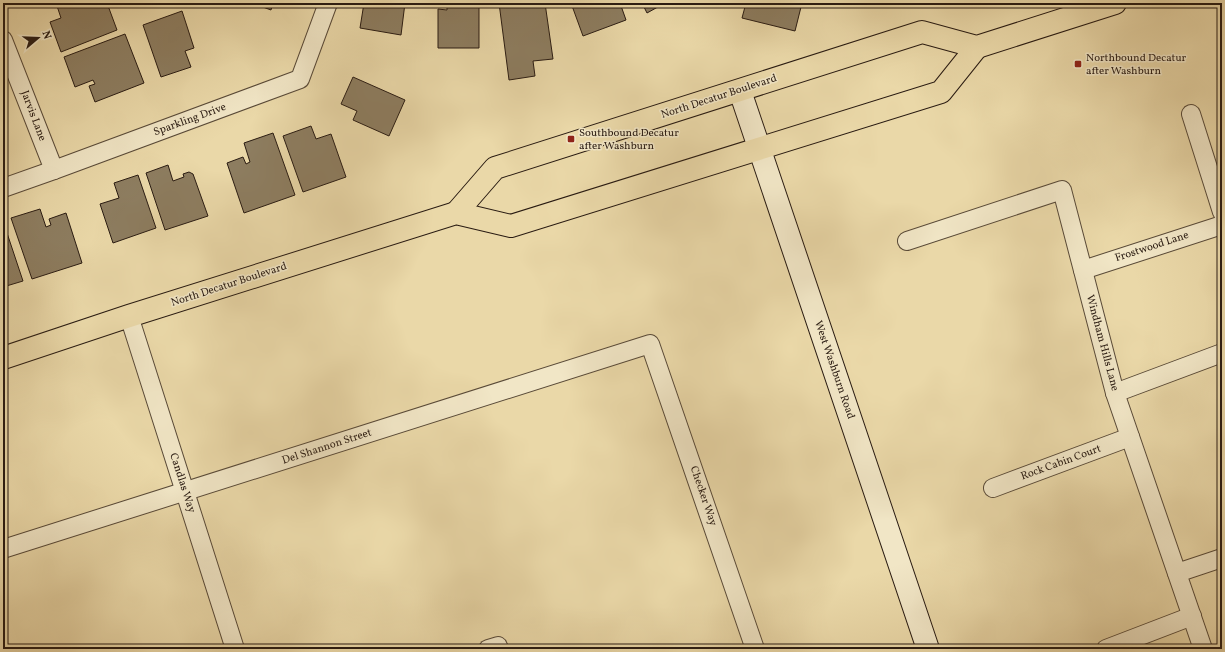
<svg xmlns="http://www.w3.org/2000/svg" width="1225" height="652" font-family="Vollkorn,serif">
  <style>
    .building { fill: #8d7d60; stroke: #291b12 }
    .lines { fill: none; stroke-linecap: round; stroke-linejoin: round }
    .street-casing { stroke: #594a38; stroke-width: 20 }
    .secondary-casing { stroke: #291b12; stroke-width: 24 }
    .primary-casing { stroke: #291b12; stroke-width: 24 }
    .street { stroke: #f1e6c6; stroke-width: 18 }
    .secondary { stroke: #f1e6c6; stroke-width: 22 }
    .primary { stroke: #ead8a8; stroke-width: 22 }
    .poi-dot { fill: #8f2418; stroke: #f1e6c6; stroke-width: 1.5 }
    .labels { text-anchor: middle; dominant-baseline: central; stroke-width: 3; stroke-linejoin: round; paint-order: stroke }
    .poi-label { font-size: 11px; fill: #291b12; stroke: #f1e6c6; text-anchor: start }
    .street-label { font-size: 11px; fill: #291b12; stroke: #f1e6c6 }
  </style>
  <rect width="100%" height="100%" fill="#ead8a8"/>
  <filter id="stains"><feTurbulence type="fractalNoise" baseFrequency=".005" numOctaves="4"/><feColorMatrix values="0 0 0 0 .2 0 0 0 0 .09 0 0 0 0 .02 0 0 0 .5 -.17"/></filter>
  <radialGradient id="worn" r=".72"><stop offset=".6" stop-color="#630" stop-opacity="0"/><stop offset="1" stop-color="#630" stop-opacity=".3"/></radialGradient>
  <g class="building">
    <polygon points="56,3 107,3 117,30 61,52 50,22 61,18"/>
    <polygon points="252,3 273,3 271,10"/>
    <polygon points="364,3 381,5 381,3 405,3 401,35 360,28"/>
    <polygon points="447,3 479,3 479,48 438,48 438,9 447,10"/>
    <polygon points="499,3 545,3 553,59 533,61 535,76 509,80"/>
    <polygon points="571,3 620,3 626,20 583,36"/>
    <polygon points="642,3 665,3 647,13"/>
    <polygon points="746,3 802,3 795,31 742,18"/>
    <polygon points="836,3 850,3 837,7"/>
    <polygon points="182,11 194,48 185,51 191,67 161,77 143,25"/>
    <polygon points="125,34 144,83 95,102 89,86 95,84 93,80 75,87 64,57"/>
    <polygon points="353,77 405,100 389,136 353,120 357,111 341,104"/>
    <polygon points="311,126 316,139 331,134 346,177 303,192 283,136"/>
    <polygon points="273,133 295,195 244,213 227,163 243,157 246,164 250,162 244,143"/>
    <polygon points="168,165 173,181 184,177 183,174 189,172 193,174 208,216 165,230 146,173"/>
    <polygon points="138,175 156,228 113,243 100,204 119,198 114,183"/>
    <polygon points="40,209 46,227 51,225 49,219 66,213 82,263 32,279 11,218"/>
    <polygon points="3,221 23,281 3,287"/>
  </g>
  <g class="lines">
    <g class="street-casing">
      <g id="street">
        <polyline points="3,40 54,170"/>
        <polyline points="1191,114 1222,212"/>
        <polyline points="3,188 54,170 300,79 328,3"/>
        <polyline points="907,241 1062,190 1115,393 1203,649"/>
        <polyline points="1083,270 1222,225"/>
        <polyline points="129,316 235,649"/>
        <polyline points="1115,393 1222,353"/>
        <polyline points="993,488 1130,437"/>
        <polyline points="3,549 650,344 755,649"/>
        <polyline points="1177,573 1222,558"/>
        <polyline points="488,649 498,646"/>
        <polyline points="1106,649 1192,616"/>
      </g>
    </g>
    <g class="secondary-casing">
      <polyline id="secondary" points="740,91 928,649"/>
    </g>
    <g class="primary-casing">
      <g id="primary">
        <polyline points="456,213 495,168 922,32 977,47 1115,3"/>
        <polyline points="3,358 129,316 456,213 511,226 941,92 977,47"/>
      </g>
    </g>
    <use href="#street" class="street"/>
    <use href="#secondary" class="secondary"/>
    <use href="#primary" class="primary"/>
  </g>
  <g class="poi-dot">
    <rect x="1074" y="60" width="8" height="8" rx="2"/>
    <rect x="567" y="135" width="8" height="8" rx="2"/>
  </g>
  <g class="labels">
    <g class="poi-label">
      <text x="1086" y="58">Northbound Decatur<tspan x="1086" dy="13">after Washburn</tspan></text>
      <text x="579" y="133">Southbound Decatur<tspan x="579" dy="13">after Washburn</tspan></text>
    </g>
    <g class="street-label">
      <text transform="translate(719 97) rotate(-18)">North Decatur Boulevard</text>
      <text transform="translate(33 116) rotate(69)">Jarvis Lane</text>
      <text transform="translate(190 120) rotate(-20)">Sparkling Drive</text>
      <text transform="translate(1152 247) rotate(-18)">Frostwood Lane</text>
      <text transform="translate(229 285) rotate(-18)">North Decatur Boulevard</text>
      <text transform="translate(1102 343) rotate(75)">Windham Hills Lane</text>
      <text transform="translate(834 370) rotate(71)">West Washburn Road</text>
      <text transform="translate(327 447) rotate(-18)">Del Shannon Street</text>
      <text transform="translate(1061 463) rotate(-20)">Rock Cabin Court</text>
      <text transform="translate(182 483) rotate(72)">Candlas Way</text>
      <text transform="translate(703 496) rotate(71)">Checker Way</text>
    </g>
  </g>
  <rect width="1225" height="652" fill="none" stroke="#ead8a8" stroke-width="16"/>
  <rect x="4" y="4" width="1217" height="644" fill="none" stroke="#291b12" stroke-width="2"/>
  <rect x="8" y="8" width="1209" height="636" fill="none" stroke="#291b12"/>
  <g transform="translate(38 38) rotate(71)" stroke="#f1e6c6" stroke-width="3" paint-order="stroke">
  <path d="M0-3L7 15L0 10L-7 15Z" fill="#291b12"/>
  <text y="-6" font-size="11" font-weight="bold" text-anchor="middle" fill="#291b12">N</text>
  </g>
  <rect width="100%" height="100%" filter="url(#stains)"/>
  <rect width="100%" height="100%" fill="url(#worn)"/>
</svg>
